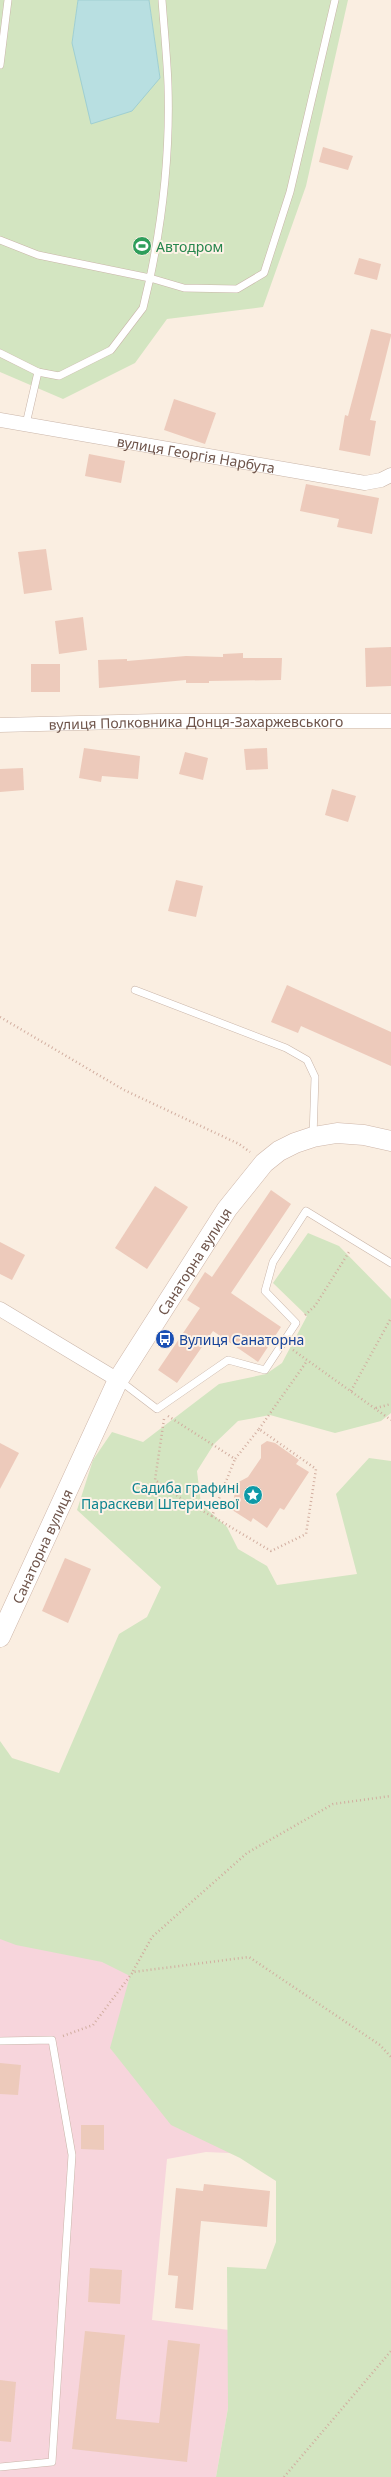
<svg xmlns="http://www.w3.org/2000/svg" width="391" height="2477" font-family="'Noto Sans',sans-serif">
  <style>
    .medical { fill: #f7d5dc }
    .green { fill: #d3e5c1 }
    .water { fill: #b8dfe1; stroke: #9fcfd2 }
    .building { fill: #edcabb }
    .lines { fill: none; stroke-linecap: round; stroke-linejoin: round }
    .service-casing { stroke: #c9b5a9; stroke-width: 8 }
    .minor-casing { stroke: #c9b5a9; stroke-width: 15 }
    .secondary-casing { stroke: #ceb6a9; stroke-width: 21 }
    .path { stroke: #d1ad9f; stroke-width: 2.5; stroke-dasharray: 1 3; stroke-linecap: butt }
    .service { stroke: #fff; stroke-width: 7 }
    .minor { stroke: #fff; stroke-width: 14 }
    .secondary { stroke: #fff; stroke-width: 20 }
    .labels { text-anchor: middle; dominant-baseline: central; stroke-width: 4; stroke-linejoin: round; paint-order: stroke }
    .leisure-label { font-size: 14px; fill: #27864d; stroke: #fdf2e6; text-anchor: start }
    .street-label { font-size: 14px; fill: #6e544a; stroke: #fdf2e6 }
    .transit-label { font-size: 14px; fill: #164399; stroke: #fdf2e6; text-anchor: start }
    .culture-label { font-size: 14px; fill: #0d838f; stroke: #fdf2e6; text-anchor: end }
  </style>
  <rect width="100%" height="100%" fill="#faeee1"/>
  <polygon class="medical" points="0,1771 294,2156 206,2152 167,2159 152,2320 229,2330 228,2408 216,2477 0,2477"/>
  <g class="green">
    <polygon points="0,0 78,0 72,43 160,78 149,0 348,0 306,186 263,307 167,319 135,363 63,399 0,372"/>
    <polygon points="308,1233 339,1246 391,1299 391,1413 381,1421 335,1433 270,1415 238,1421 214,1444 197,1471 201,1504 227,1527 238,1549 267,1566 277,1585 357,1574 336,1494 369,1458 391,1461 391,2477 216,2477 228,2408 227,2267 266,2269 276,2242 276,2181 240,2158 171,2125 110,2048 130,1976 102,1962 16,1945 0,1939 0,1741 12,1758 59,1773 119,1634 147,1617 161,1587 77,1510 93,1460 112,1432 143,1442 219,1384 266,1374 282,1363 307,1316 273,1283"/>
  </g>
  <polygon class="water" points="78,0 149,0 160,78 132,111 91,124 72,43"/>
  <g class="building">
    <polygon points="323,147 353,156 348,170 319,162"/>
    <polygon points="359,258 381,264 377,280 354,274"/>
    <polygon points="371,329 391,334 391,336 370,420 376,421 370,456 339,450 345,415 348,416"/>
    <polygon points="174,399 216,413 205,444 164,430"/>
    <polygon points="89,454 125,461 121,483 85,476"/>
    <polygon points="306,484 379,498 372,534 337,527 339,519 300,511"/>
    <polygon points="46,549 52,590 24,594 18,552"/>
    <polygon points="83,617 87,650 59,654 55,621"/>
    <polygon points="391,647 391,686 366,687 365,648"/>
    <polygon points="243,653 243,658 282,658 281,680 209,681 209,683 186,683 186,680 99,688 98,660 127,659 127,661 186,656 223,657 223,654"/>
    <rect x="31" y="664" width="29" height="28"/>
    <polygon points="84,748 140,756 138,779 102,776 101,782 79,778"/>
    <polygon points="267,748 268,769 246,770 244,749"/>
    <polygon points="185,752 208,758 203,780 179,774"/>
    <polygon points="23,768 24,790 0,792 0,769"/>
    <polygon points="332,789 356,796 348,822 325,815"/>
    <polygon points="176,880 203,886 196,917 168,911"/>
    <polygon points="287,985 391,1032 391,1066 301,1026 298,1033 271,1022"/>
    <polygon points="155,1186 188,1207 147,1269 115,1248"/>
    <polygon points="271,1190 291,1204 231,1293 281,1327 258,1362 213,1331 177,1383 158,1370 200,1308 187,1300 205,1272 212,1277"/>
    <polygon points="0,1242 25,1255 12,1280 0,1274"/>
    <polygon points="267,1441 275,1443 299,1460 296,1464 309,1472 284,1510 280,1508 267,1528 253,1518 251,1522 229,1508 234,1499 235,1484 248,1477 261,1458 261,1445"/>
    <polygon points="0,1443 19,1453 0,1489"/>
    <polygon points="65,1558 91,1569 68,1623 42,1611"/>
    <polygon points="0,2063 21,2065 18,2095 0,2094"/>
    <polygon points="81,2125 104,2125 104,2150 81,2149"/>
    <polygon points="204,2184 270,2191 267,2227 201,2221 193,2310 175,2308 178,2276 168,2275 176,2188 203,2191"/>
    <polygon points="90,2268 122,2270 120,2304 88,2302"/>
    <polygon points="85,2331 125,2335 116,2419 159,2423 168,2340 200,2344 187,2462 72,2449"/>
    <polygon points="0,2380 16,2382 11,2442 0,2441"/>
  </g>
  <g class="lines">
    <g class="service-casing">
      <g id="service">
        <polyline points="0,65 8,0"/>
        <path d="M0 240 38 255 150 278C163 216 170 148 168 85 167 57 164 28 162 0"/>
        <polyline points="0,353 38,372 59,376 111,350 143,308 150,278 184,288 237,289 264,273 290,192 335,0"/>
        <polyline points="26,424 38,372"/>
        <polyline points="135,990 286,1048 307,1060 315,1077 313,1137"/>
        <polyline points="119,1380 157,1409 228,1360 265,1370 296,1323 265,1291 273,1262 306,1211 391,1263"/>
        <polyline points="0,2041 52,2040 72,2155 52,2462 0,2467"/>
      </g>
    </g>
    <g class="minor-casing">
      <g id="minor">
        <path id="s1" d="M0 420 365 483 381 480 391 475"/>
        <path id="s2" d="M0 725 158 721H391"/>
        <polyline points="0,1309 118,1380"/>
      </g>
    </g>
    <g class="secondary-casing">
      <g id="secondary">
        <path id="s3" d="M0 1637 118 1380 227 1209 264 1163 279 1151 295 1143 313 1137 337 1133 364 1135 391 1141"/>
      </g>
    </g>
    <g class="path">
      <polyline points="0,1017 124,1090 239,1144 250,1152"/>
      <polyline points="305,1315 315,1306 349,1252"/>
      <polyline points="293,1350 391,1420"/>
      <polyline points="351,1391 391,1318"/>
      <polyline points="376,1408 391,1404"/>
      <polyline points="168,1416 235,1459 259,1429 316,1469 306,1534 271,1551 212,1516 235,1459"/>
      <polyline points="164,1419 155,1480 189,1504 212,1516"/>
      <polyline points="259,1429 307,1361"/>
      <polyline points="133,1971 152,1937 247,1853 333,1804 391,1796"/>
      <polyline points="63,2036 93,2025 133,1972 249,1957 380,2045 391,2057"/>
      <polyline points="284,2477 391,2351"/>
    </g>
    <use href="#service" class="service"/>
    <use href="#minor" class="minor"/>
    <use href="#secondary" class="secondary"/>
  </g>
  <defs>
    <g id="stadium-disc" transform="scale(1)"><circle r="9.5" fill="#2e9e5b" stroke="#fdf2e6"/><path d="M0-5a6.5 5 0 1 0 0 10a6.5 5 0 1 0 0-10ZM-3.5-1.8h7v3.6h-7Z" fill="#fff"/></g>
    <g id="bus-disc" transform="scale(1)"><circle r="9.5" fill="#1a4fb4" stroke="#fdf2e6"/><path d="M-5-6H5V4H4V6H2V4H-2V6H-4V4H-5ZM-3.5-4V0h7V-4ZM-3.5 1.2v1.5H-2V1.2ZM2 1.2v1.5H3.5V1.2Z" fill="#fff"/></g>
    <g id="sight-disc" transform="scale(1)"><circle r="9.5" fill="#0f9aa8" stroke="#fdf2e6"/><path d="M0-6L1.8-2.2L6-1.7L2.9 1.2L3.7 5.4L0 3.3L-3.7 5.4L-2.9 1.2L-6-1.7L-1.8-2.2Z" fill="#fff"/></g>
  </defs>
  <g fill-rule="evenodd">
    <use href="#stadium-disc" x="142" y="246"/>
    <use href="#bus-disc" x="165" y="1339"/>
    <use href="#sight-disc" x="253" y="1495"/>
  </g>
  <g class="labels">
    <g class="leisure-label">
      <text x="156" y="246">Автодром</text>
    </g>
    <g class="street-label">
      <text stroke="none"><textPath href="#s1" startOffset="199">вулиця Георгія Нарбута</textPath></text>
      <text stroke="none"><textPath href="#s2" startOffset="196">вулиця Полковника Донця-Захаржевського</textPath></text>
      <text stroke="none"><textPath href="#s3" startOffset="424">Санаторна вулиця</textPath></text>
      <text stroke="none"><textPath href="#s3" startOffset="100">Санаторна вулиця</textPath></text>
    </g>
    <g class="transit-label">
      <text x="179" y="1339">Вулиця Санаторна</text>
    </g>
    <g class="culture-label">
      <text x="239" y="1487">Садиба графині<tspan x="239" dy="16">Параскеви Штеричевої</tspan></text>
    </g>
  </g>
</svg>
